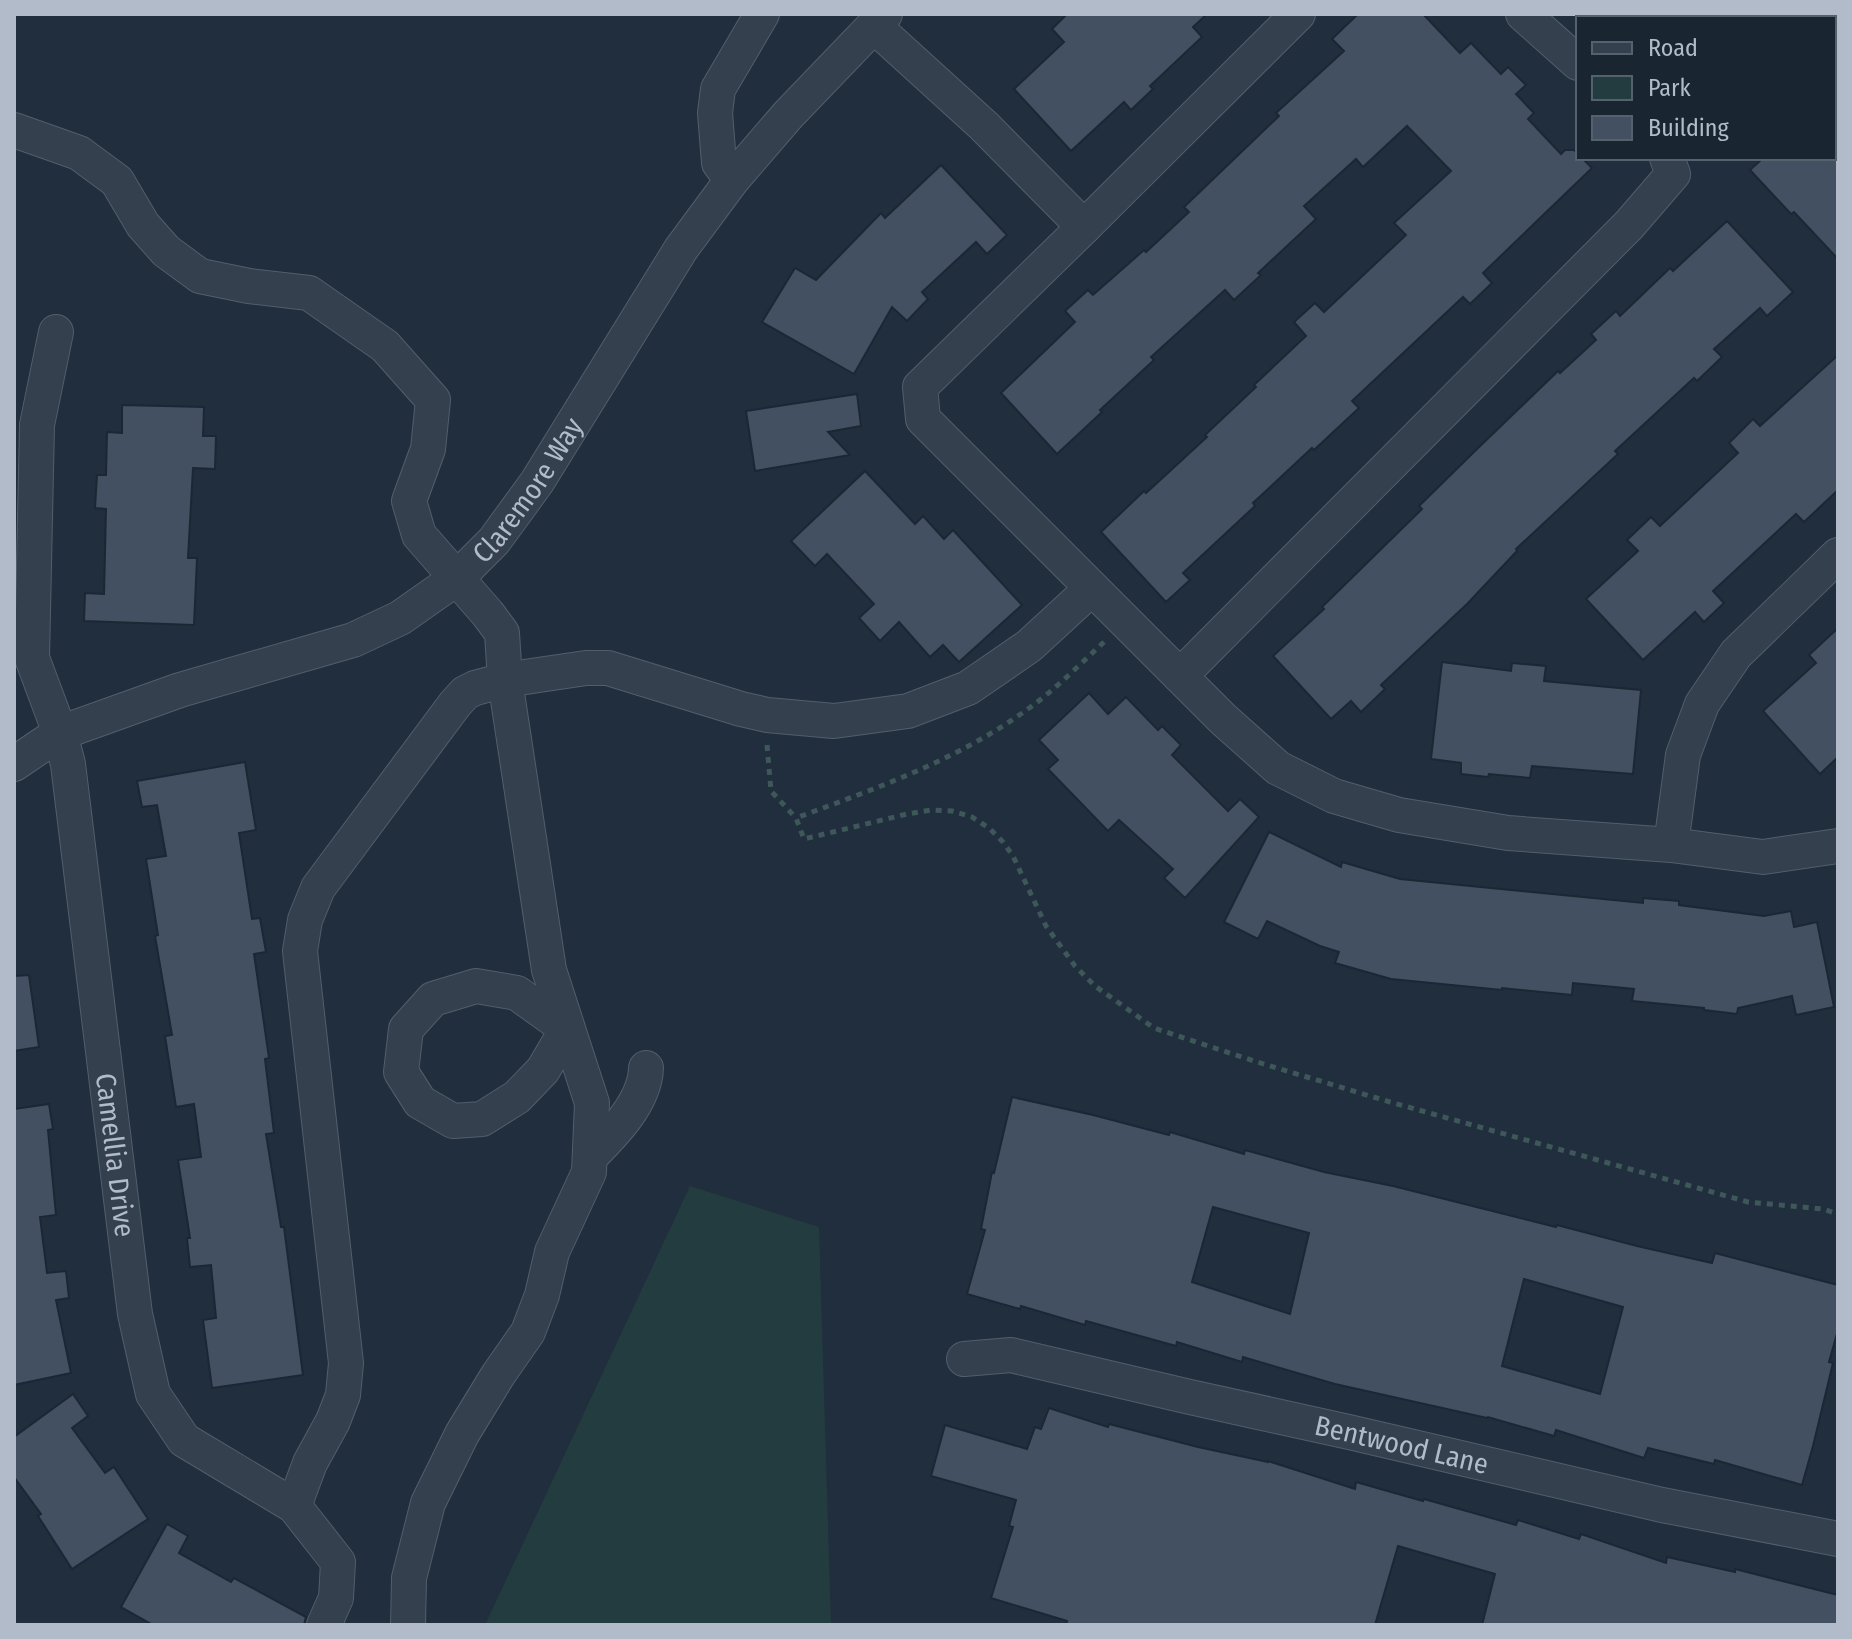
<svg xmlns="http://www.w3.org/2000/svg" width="1852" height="1639" font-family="'Fira Sans Condensed',sans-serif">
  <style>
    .green { fill: #233c3f }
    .building { fill: #425062; stroke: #1c2734; stroke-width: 2; fill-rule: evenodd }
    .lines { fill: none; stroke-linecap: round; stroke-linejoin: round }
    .minor-casing { stroke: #535e6b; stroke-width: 36 }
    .path { stroke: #3e5859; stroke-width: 5; stroke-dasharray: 6 6; stroke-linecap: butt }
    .minor { stroke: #35404e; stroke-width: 34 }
    .labels { text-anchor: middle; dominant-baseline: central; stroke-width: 6; stroke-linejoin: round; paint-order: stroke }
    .street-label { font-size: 28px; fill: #b1bbc9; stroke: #1a2532 }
  </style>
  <rect width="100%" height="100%" fill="#212e3e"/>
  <polygon class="green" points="690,1186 819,1227 831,1625 485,1625"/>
  <g class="building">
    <polygon points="1067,14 1207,14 1193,27 1202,37 1150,86 1153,89 1131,110 1124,102 1071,151 1014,89 1064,42 1052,29"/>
    <polygon points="1358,14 1423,14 1460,53 1471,43 1501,74 1508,67 1526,85 1516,94 1534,113 1528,119 1561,154 1565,150 1574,150 1578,154 1578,158 1582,158 1592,168 1483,273 1492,283 1470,304 1463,297 1352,401 1359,408 1314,450 1312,448 1253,503 1255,506 1183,573 1190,580 1166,602 1101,532 1144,491 1146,493 1207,437 1205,435 1256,387 1254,385 1306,336 1294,322 1315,303 1324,312 1406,235 1394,223 1451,171 1407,126 1363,167 1356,159 1304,206 1316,219 1258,273 1261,275 1234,300 1225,290 1151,357 1154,360 1100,410 1102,412 1057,454 1001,393 1075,322 1065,311 1088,290 1093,295 1144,250 1146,252 1189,212 1184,207 1279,116 1276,113 1344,51 1332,39"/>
    <polygon points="1763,158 1838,158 1838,259 1794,212 1791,214 1750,170"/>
    <polygon points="941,165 1007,235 987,254 976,242 922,292 928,299 907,321 892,307 854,374 762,322 795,268 816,280 881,213 885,218"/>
    <polygon points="1727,221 1793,292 1767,316 1760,308 1714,349 1722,357 1697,381 1694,378 1615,451 1618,454 1516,549 1517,551 1467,604 1381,685 1385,689 1361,712 1351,701 1331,719 1273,656 1324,609 1322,607 1422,509 1419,506 1476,450 1558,371 1560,373 1596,340 1591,334 1616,311 1620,316 1670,268 1673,271"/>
    <polygon points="1838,355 1838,490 1804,522 1796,514 1713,591 1724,603 1704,622 1695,612 1643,660 1586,599 1638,551 1627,540 1651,517 1660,526 1738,453 1729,443 1753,419 1760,426"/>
    <polygon points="857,394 861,426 828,432 850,455 755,471 746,411"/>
    <polygon points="122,405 204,407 203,436 216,436 215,469 193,468 188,558 197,558 194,625 84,621 85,593 104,594 106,509 95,508 97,475 106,475 107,432 122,433"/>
    <polygon points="865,471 915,524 923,516 944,539 953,530 1022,605 959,662 943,645 930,657 899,622 880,641 859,618 874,604 827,554 815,566 791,541"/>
    <polygon points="1838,628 1838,757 1820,774 1763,711 1816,663 1809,655"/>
    <polygon points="1442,662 1511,671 1512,663 1546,666 1544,681 1641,690 1633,774 1532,766 1530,778 1489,774 1488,777 1461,774 1461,763 1431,759"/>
    <polygon points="1089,693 1108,714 1126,697 1158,730 1162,726 1181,745 1172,755 1228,811 1240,799 1259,817 1185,898 1164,878 1173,869 1119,820 1108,831 1048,769 1058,760 1039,740"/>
    <polygon points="245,762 256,830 239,833 252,919 260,918 266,952 254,954 269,1058 265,1059 274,1133 266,1134 281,1227 284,1227 303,1375 212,1388 203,1320 216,1318 211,1265 190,1267 187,1238 190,1238 178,1160 201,1157 194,1104 176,1107 165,1036 172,1035 155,936 158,935 146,859 166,856 157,805 142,807 137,781"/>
    <polygon points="1269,832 1341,867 1342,862 1400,879 1643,903 1643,898 1679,901 1679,905 1764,916 1791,911 1794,927 1817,922 1834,1007 1796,1015 1792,996 1738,1008 1737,1014 1704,1010 1704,1008 1632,1001 1634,989 1573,983 1572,995 1502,988 1502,990 1391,979 1335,963 1339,952 1320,946 1267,921 1258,939 1224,922"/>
    <polygon points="29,975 39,1047 14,1051 14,976"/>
    <path d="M1012 1097 1093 1115 1169 1135 1170 1132 1244 1154 1245 1150 1324 1172 1393 1186 1556 1227 1557 1225 1637 1246 1712 1263 1715 1253 1838 1285V1330L1829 1362 1833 1363 1813 1446 1802 1485 1715 1460 1714 1464 1648 1448 1644 1458 1556 1430 1554 1436 1488 1417 1487 1418 1335 1384 1243 1357 1242 1362 1177 1342 1176 1346 1086 1321 1085 1325 1021 1306 1020 1309 967 1294 985 1230 981 1229 992 1172 994 1173ZM1213 1207 1309 1233 1290 1314 1192 1282ZM1524 1279 1623 1307 1600 1394 1502 1366Z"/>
    <polygon points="49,1104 53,1129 48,1130 56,1215 40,1217 47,1273 66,1271 69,1298 56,1300 71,1373 14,1385 14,1109"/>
    <polygon points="73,1394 88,1416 72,1428 105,1473 114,1467 148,1519 72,1569 38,1516 41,1514 14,1477 14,1437"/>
    <polygon points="1049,1408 1108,1427 1109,1424 1198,1447 1268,1462 1268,1461 1355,1489 1356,1482 1423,1501 1424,1499 1516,1525 1518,1520 1579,1539 1581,1534 1666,1563 1667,1557 1735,1572 1735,1569 1838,1595 1838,1625 1482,1625 1495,1574 1398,1546 1375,1625 1066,1625 1067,1621 991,1598 1013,1527 1009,1526 1016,1500 931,1476 945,1425 1027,1449 1035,1427 1041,1429"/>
    <polygon points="167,1524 188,1536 179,1553 231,1582 234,1578 306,1617 304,1625 153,1625 121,1607"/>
  </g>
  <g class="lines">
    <g class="minor-casing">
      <g id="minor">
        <polyline points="1298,14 1084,227 920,387 923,419 1223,719 1278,768 1334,796 1399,815 1508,833 1671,845 1763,857 1838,846"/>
        <polyline points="1523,14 1578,63"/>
        <polyline points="874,26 984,126 1084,227"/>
        <polyline points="14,130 79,153 117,181 143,225 166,251 200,276 249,286 309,293 385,346 433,400 428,449 409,501 419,535 488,614 502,633 505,680 549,970 592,1103 589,1172 552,1252 542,1295 528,1332 498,1375 462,1434 428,1503 409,1578 408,1625"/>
        <polyline points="732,180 719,163 715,113 718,89 762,14"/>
        <path id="s1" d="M56 332 37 425 32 658 60 733 68 764 135 1314 153 1394 184 1440 294 1506 338 1562 336 1598 324 1625"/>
        <polyline points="1180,676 1629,225 1673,174 1667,158"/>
        <path id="s2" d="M14 764 60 733 180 690 353 640 400 618 457 578 494 541 537 482 681 249 732 180 788 115 885 14"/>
        <polyline points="1671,845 1683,755 1702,704 1736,654 1838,555"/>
        <polygon points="476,986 517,993 567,1029 543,1070 517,1097 482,1119 453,1121 420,1102 401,1072 406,1029 433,999"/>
        <path d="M590 1157C613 1134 645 1102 646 1068"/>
        <path id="s3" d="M964 1359 1011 1355 1190 1397 1349 1432 1662 1505 1838 1539"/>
        <polyline points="294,1506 310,1463 333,1421 343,1395 346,1363 300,951 305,920 318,888 455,704 465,693 475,688 505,680 586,668 608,668 741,709 767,715 834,721 908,711 968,688 1029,646 1091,589"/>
      </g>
    </g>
    <g class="path">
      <path d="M1104 642C1079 665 1054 691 1025 711 955 761 877 788 796 818L804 839 907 814 931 810 952 811 972 817 989 828 1003 842 1013 856 1046 926 1075 966 1095 986 1154 1028 1257 1062 1390 1102 1748 1202 1823 1209 1838 1214"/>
      <polyline points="767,745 771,791 796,818"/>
    </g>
    <use href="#minor" class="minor"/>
  </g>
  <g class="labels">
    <g class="street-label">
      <text stroke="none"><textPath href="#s2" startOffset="598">Claremore Way</textPath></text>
      <text stroke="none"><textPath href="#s1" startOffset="834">Camellia Drive</textPath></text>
      <text stroke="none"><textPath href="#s3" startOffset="448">Bentwood Lane</textPath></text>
    </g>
  </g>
  <rect width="1852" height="1639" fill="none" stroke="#b1bbc9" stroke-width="32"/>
  <rect x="1576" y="16" width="260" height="144" fill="#1a2532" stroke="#56616e" stroke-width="2"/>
  <rect x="1592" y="42" width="40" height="12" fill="#35404e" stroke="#56616e" stroke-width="2"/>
  <text x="1648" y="56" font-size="24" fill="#b1bbc9">Road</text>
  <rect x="1592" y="76" width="40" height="24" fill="#233c3f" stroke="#56616e" stroke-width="2"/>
  <text x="1648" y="96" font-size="24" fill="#b1bbc9">Park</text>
  <rect x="1592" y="116" width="40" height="24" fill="#425062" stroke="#56616e" stroke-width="2"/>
  <text x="1648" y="136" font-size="24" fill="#b1bbc9">Building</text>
</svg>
